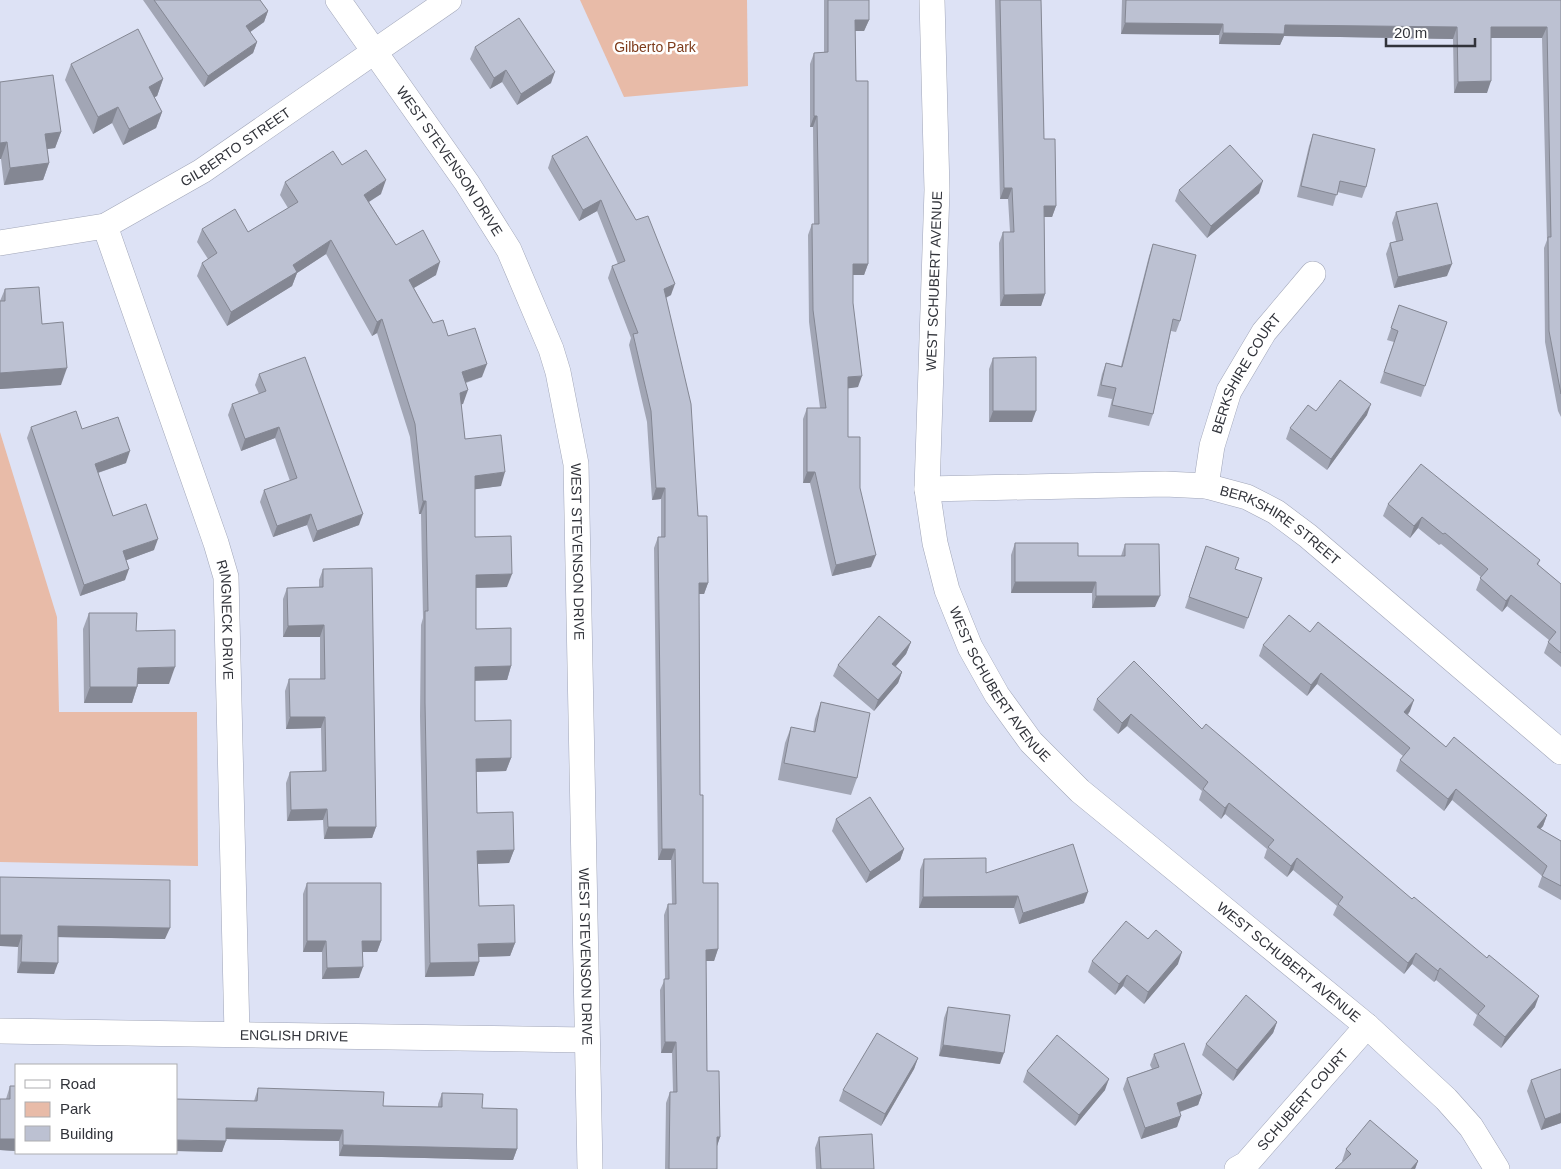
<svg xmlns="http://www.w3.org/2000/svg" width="1561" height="1169" font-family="Helvetica,sans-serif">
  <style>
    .green { fill: #e8bba8 }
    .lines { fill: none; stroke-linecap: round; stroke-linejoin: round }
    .minor-casing { stroke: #a1a6b8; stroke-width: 26 }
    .minor { stroke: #fff; stroke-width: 25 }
    .wall { fill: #a2a6b5 }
    .shaded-wall { fill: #848793 }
    .building { fill: #bcc1d2; stroke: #848793 }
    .labels { text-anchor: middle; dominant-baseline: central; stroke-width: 5; stroke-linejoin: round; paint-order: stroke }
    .park-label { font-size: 14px; fill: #7e3c1c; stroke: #fff }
    .street-label { font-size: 14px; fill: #31333a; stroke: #fff }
  </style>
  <rect width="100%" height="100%" fill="#dde2f5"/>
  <g class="green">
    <polygon points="580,0 747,0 748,86 624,97"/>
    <polygon points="0,432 57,617 59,712 197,712 198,866 0,862"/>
  </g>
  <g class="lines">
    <g class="minor-casing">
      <g id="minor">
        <path id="s1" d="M338 0 467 183 509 250 551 349 558 372 576 464 590 1169"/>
        <path id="s2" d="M932 0 937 190 927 489 935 543 947 590 970 647 997 695 1031 742 1080 791 1367 1026 1446 1099 1471 1127 1497 1169"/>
        <path id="s3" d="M105 226 216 543 226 577 237 1034"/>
        <path id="s4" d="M0 243 105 226 202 171 449 0"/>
        <path id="s5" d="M1206 486 1212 446 1229 391 1264 332 1313 274"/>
        <path id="s6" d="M927 489 1165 484 1206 486 1247 497 1276 512 1308 536 1561 752"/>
        <path id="s7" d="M0 1031 587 1040"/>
        <path id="s8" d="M1237 1169 1246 1164 1367 1026"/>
      </g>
    </g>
    <use href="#minor" class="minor"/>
  </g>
  <g class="wall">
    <polygon points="143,0 260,0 268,11 264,22 250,32 257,42 253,53 204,87"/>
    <polygon points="824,0 869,0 869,20 864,31 855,31 856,81 868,264 864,275 853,275 853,303 858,387 848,388 848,437 860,488 871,567 832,576 810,483 803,483 803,419 807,408 820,408 809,322 808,235 812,224 814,224 813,127 810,127 810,64 814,53 824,52"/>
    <polygon points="995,0 1041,0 1044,139 1056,206 1052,217 1044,217 1045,294 1041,306 1000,306 999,243 1003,232 1010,232 1008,199 1000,199"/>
    <polygon points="1122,0 1561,0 1561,417 1558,411 1545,342 1544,248 1547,240 1542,38 1491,38 1487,93 1454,93 1453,39 1284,36 1280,45 1219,44 1219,35 1121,34"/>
    <polygon points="475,47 551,83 517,105 502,82 490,89 470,59"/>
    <polygon points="71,64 163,79 157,96 154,97 162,112 156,128 123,145 112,123 93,134 65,80"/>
    <polygon points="0,82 61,132 55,148 47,149 49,163 43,180 4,185 1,159 0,159"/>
    <polygon points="1313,134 1366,187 1362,198 1337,192 1333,206 1297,197 1309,146"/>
    <polygon points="587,136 671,295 666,298 708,583 704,594 699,594 700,795 703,883 718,949 714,961 706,961 707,1071 720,1137 717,1146 717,1169 665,1169 666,1103 670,1092 673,1092 672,1053 661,1053 660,990 665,979 664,915 668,904 672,904 671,860 658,860 654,548 658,537 661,537 661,499 652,500 647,422 629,345 631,338 608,278 612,266 618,264 597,211 579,221 548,168 552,156"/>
    <polygon points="342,165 381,194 369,202 396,245 436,275 414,288 433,323 448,336 482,377 466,383 463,404 461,404 465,439 501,486 475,489 475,537 507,587 476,588 476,629 511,666 507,680 475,680 475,721 511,758 506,771 476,772 477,813 514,850 509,863 478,864 479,906 515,943 510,956 479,957 474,976 425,977 420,716 421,625 423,618 421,514 419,514 410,437 377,333 372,336 326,254 297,273 292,286 227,326 197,276 202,263 208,259 197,242 202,229 248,232 288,208 280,195 285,182"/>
    <polygon points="1179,190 1259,193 1207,238 1175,201"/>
    <polygon points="1396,212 1447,276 1394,288 1386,254 1390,243 1396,241 1392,223"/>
    <polygon points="1153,244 1180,321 1176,332 1171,331 1153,414 1149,426 1108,417 1112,399 1097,396 1102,374 1106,363 1121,366 1149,256"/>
    <polygon points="5,289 42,324 61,385 0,389 0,301"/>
    <polygon points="1399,305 1447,322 1421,397 1380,383 1394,342 1387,340"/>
    <polygon points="993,358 1032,422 989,422 989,369"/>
    <polygon points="259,374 359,525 313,542 307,525 273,537 260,502 264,490 290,481 275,438 241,451 228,415 232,404 259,394 255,385"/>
    <polygon points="1316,411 1367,415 1327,470 1286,439 1290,428"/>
    <polygon points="31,427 82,429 126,463 98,473 113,516 154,550 126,560 125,580 80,596 27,438"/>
    <polygon points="1388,504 1540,560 1538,565 1561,584 1561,667 1544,653 1549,640 1507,606 1502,612 1476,590 1481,577 1441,544 1439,545 1418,528 1410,538 1383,516"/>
    <polygon points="1015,543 1078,556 1121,556 1125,544 1155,607 1092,608 1092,593 1011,593 1011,555"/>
    <polygon points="1206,546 1235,569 1262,578 1244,629 1185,608"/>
    <polygon points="323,569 376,827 372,838 324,839 323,820 287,821 286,783 290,772 322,771 321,728 286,729 285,691 289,679 320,679 320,637 283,637 283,599 287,588 319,587 319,580"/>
    <polygon points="89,613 136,631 169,684 138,684 132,703 84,703 83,629"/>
    <polygon points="1310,632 1410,711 1408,715 1446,747 1547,815 1543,826 1540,829 1561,841 1561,900 1538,887 1542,876 1452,800 1444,811 1396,771 1400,760 1403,756 1317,684 1307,696 1259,656 1263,645"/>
    <polygon points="911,642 906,654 896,666 902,672 898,683 874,711 833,676 838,665"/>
    <polygon points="1097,699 1202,729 1535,1007 1501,1048 1473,1025 1477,1015 1436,980 1434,982 1412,964 1404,974 1333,915 1337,906 1293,870 1287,877 1264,858 1267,849 1225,814 1221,819 1199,800 1202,791 1127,726 1118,734 1093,710"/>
    <polygon points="821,702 857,778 851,795 778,780 785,743 791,727 813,732 815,719"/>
    <polygon points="836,819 904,849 900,860 866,883 832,831"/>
    <polygon points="924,859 986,873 1084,903 1019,924 1014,908 919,908 920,870"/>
    <polygon points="0,877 165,939 58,937 54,974 17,973 18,947"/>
    <polygon points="307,883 381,941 377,952 362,952 359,978 322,979 322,952 303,952 303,894"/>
    <polygon points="1148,939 1178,964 1144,1004 1123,986 1115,995 1088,972 1092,961"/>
    <polygon points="948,1007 1000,1064 939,1056 944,1018"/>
    <polygon points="1277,1022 1273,1033 1233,1081 1202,1055 1206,1044"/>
    <polygon points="1154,1054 1202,1094 1198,1105 1180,1112 1177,1127 1141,1139 1123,1089 1127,1078 1152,1069 1150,1065"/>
    <polygon points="918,1058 914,1069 881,1126 839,1101 843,1090"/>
    <polygon points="1027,1071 1105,1090 1075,1126 1023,1082"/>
    <polygon points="1531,1080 1561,1123 1541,1130 1527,1091"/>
    <polygon points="10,1086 16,1151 0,1150 0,1099 6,1099"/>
    <polygon points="258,1088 383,1106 438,1107 438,1104 442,1093 482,1108 517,1149 513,1160 339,1156 339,1141 226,1139 222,1152 176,1151 254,1101"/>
    <polygon points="819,1137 874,1169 816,1169 815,1148"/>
    <polygon points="1346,1149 1418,1161 1415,1169 1335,1169 1343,1162 1342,1161"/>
  </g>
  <g class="shaded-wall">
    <polygon points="268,11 264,22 242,38 246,26"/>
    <polygon points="855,20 869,20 864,31 851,31"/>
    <polygon points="1125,23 1223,24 1219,35 1121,34"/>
    <polygon points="1285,25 1457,27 1453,39 1284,36 1280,45 1219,44 1223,33"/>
    <polygon points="1491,27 1547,27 1542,38 1487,38"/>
    <polygon points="257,42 253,53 204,87 208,76"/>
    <polygon points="506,70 502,82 490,89 494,78"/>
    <polygon points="555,72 551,83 517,105 521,94"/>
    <polygon points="163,79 157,96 143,103 149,87"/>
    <polygon points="1491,81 1487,93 1454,93 1458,82"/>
    <polygon points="118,107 112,123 93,134 98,117"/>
    <polygon points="162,112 156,128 123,145 129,129"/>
    <polygon points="814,116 817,116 813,127 810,127"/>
    <polygon points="61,132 55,148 39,150 45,134"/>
    <polygon points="7,142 1,159 0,159 0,143"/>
    <polygon points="49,163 43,180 4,185 10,168"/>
    <polygon points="386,180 381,194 359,208 364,195"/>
    <polygon points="1263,181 1259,193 1207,238 1211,226"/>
    <polygon points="1004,188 1012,188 1008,199 1000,199"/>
    <polygon points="601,200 597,211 579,221 583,210"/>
    <polygon points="1044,206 1056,206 1052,217 1040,217"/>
    <polygon points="331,240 326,254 297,273 292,286 227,326 231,312 293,265"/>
    <polygon points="440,262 436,275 405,293 409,280"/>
    <polygon points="853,264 868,264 864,275 849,275"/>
    <polygon points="1452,264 1447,276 1394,288 1398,277"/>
    <polygon points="675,284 671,295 660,300 664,289"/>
    <polygon points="1045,294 1041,306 1000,306 1004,295"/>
    <polygon points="382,319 377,333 372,336 377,322"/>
    <polygon points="487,364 482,377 457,385 462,372"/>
    <polygon points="67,368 61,385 0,389 0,373"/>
    <polygon points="862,376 858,387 844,389 848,377"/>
    <polygon points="468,390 463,404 455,406 460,393"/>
    <polygon points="1371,404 1367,415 1327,470 1331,459"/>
    <polygon points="993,411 1036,411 1032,422 989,422"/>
    <polygon points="279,427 275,438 241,451 245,439"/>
    <polygon points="130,451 126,463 91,475 95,464"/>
    <polygon points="505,472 501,486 470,490 475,476"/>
    <polygon points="807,472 815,472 810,483 803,483"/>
    <polygon points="656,488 665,488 661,499 652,500"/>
    <polygon points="423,501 426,501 421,514 419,514"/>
    <polygon points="311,514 307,525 273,537 277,526"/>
    <polygon points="363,514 359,525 313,542 317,531"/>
    <polygon points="1422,517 1418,528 1410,538 1414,526"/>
    <polygon points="158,539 154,550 119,563 123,551"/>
    <polygon points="876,555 871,567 832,576 836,565"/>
    <polygon points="129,569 125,580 80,596 84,585"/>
    <polygon points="512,574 507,587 471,588 476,575"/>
    <polygon points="1015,582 1096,582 1092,593 1011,593"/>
    <polygon points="699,583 708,583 704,594 695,594"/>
    <polygon points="1511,595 1507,606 1502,612 1506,601"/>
    <polygon points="1096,596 1160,596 1155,607 1092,608"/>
    <polygon points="324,625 320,637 283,637 288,626"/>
    <polygon points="911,642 906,654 888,675 892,664"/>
    <polygon points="511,666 507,680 470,681 475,667"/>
    <polygon points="175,667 169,684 132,684 138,668"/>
    <polygon points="902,672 898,683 874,711 878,700"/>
    <polygon points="1321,673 1317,684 1307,696 1311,685"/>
    <polygon points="90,687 137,687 132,703 84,703"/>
    <polygon points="1414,700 1410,711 1400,723 1404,712"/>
    <polygon points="1131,714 1127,726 1118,734 1122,723"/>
    <polygon points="290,717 325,717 321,728 286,729"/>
    <polygon points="511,758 506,771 471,772 476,759"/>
    <polygon points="1456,789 1452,800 1444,811 1448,799"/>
    <polygon points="1229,803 1225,814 1221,819 1225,808"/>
    <polygon points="327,809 323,820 287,821 291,810"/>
    <polygon points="1547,815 1543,826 1533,838 1537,827"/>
    <polygon points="328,827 376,827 372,838 324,839"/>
    <polygon points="662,849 675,849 671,860 658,860"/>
    <polygon points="904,849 900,860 866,883 870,872"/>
    <polygon points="514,850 509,863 472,864 477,851"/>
    <polygon points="1297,858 1293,870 1287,877 1291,866"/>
    <polygon points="1088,892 1084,903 1019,924 1023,913"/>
    <polygon points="1018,896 1014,908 919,908 923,897"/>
    <polygon points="58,926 170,928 165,939 54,937"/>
    <polygon points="0,935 22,935 18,947 0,946"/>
    <polygon points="307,941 326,941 322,952 303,952"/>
    <polygon points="362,941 381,941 377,952 358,952"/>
    <polygon points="515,943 510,956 474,957 478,944"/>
    <polygon points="718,949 714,961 702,961 706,950"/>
    <polygon points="1182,952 1178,964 1144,1004 1148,992"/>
    <polygon points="1416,953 1412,964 1404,974 1408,963"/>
    <polygon points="21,962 58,963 54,974 17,973"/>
    <polygon points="479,962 474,976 425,977 430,963"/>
    <polygon points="363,967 359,978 322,979 327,968"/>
    <polygon points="1440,968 1436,980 1434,982 1438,971"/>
    <polygon points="1127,975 1123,986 1115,995 1119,984"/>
    <polygon points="1539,996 1535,1007 1501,1048 1505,1037"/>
    <polygon points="1277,1022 1273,1033 1233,1081 1237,1070"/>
    <polygon points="665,1042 676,1042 672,1053 661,1053"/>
    <polygon points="943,1045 1004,1053 1000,1064 939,1056"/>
    <polygon points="918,1058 914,1069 881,1126 885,1114"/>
    <polygon points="1109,1079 1105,1090 1075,1126 1079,1115"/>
    <polygon points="1202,1094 1198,1105 1173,1114 1177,1103"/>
    <polygon points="1561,1113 1561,1123 1541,1130 1545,1119"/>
    <polygon points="1181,1116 1177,1127 1141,1139 1145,1128"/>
    <polygon points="226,1128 343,1130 339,1141 222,1139"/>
    <polygon points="717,1137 720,1137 716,1149"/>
    <polygon points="0,1139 16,1139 16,1151 0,1150"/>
    <polygon points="176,1140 226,1141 222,1152 176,1151"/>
    <polygon points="343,1145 517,1149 513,1160 339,1156"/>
    <polygon points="1418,1161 1415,1169 1411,1169"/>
  </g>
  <g class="building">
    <polygon points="154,0 260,0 268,11 246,26 257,42 208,76"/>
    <polygon points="828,0 869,0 869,20 855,20 856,81 868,81 868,264 853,264 853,303 862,376 848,377 848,437 860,437 860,488 876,555 836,565 815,472 807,472 807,408 826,408 813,310 812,224 819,224 817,116 814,116 814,53 828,52"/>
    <polygon points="1000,0 1041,0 1044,139 1055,139 1056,206 1044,206 1045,294 1004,295 1003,232 1014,232 1012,188 1004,188"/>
    <polygon points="1126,0 1561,0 1561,394 1549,331 1548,237 1551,237 1547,27 1491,27 1491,81 1458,82 1457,27 1285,25 1284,34 1223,33 1223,24 1125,23"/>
    <polygon points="519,18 555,72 521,94 506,70 494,78 475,47"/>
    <polygon points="138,29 163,79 149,87 162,112 129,129 118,107 98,117 71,64"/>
    <polygon points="53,75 61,132 45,134 49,163 10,168 7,142 0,143 0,82"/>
    <polygon points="1313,134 1375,149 1366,187 1340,181 1337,195 1301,186"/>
    <polygon points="587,136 636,220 648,216 675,284 664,289 691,404 698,516 707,516 708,583 699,583 700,795 703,795 703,883 718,883 718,949 706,950 707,1071 719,1071 720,1137 717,1137 717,1169 669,1169 670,1092 677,1092 676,1042 665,1042 664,979 669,979 668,904 676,904 675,849 662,849 658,537 665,537 665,488 656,488 651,411 633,334 638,333 612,266 625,261 601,200 583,210 552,156"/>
    <polygon points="1230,145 1263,181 1211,226 1179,190"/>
    <polygon points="366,150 386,180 364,195 396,245 423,230 440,262 409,280 433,323 443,320 448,336 475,328 487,364 462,372 468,390 460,393 465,439 501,435 505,472 475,476 475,537 511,536 512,574 476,575 476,629 511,628 511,666 475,667 475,721 511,720 511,758 476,759 477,813 513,812 514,850 477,851 479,906 514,905 515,943 478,944 479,962 430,963 425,703 425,611 428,611 426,501 423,501 415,424 382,319 377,322 331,240 293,265 297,272 231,312 202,263 217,253 202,229 235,209 248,232 298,202 285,182 333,151 342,165"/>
    <polygon points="1437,203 1452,264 1398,277 1390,243 1403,240 1396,212"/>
    <polygon points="1153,244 1196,255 1180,321 1173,319 1153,414 1112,405 1116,388 1101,385 1106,363 1122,367"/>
    <polygon points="39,287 42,324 63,322 67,368 0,373 0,301 5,301 5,289"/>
    <polygon points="1399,305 1447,322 1425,386 1384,372 1398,331 1391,328"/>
    <polygon points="305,357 363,514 317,531 311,514 277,526 264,490 297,478 279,427 245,439 232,404 266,391 259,374"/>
    <polygon points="1036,357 1036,411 993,411 993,358"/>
    <polygon points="1340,380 1371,404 1331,459 1290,428 1308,405 1316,411"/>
    <polygon points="76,411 82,429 118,417 130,451 95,464 113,516 146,504 158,539 123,551 129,569 84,585 31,427"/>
    <polygon points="1421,464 1540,560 1537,564 1561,584 1561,653 1548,642 1556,632 1511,595 1506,601 1480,578 1488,569 1445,533 1443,534 1422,517 1414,526 1388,504"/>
    <polygon points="1015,543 1078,543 1078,556 1125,556 1125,544 1159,544 1160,596 1096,596 1096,582 1015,582"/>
    <polygon points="1206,546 1239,558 1235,569 1262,578 1248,618 1189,597"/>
    <polygon points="372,568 376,827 328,827 327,809 291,810 290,772 326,771 325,717 290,717 289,679 325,679 324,625 288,626 287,588 323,587 323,569"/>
    <polygon points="89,613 137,613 136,631 175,630 175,667 138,668 137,687 90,687"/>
    <polygon points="1289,615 1310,632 1318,622 1414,700 1404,712 1446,747 1454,737 1547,815 1537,827 1561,841 1561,886 1542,876 1547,866 1456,789 1448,799 1400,760 1410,748 1321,673 1311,685 1263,645"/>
    <polygon points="879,616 911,642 892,664 902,672 878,700 838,665"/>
    <polygon points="1134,661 1202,729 1206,724 1412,899 1414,897 1487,958 1489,955 1539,996 1505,1037 1478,1014 1485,1006 1440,968 1438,971 1416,953 1408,963 1338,904 1343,897 1297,858 1291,866 1268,847 1274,840 1229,803 1225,808 1203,789 1208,782 1131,714 1122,723 1097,699"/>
    <polygon points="821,702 870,713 857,778 784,763 791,727 815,732"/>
    <polygon points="870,797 904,849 870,872 836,819"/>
    <polygon points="1073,844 1088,892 1023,913 1018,896 923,897 924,859 986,858 986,873"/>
    <polygon points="0,877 170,880 170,928 58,926 58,963 21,962 22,935 0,935"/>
    <polygon points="307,883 381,883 381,941 362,941 363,967 327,968 326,941 307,941"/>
    <polygon points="1126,921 1148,939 1156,930 1182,952 1148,992 1127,975 1119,984 1092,961"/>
    <polygon points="1246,995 1277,1022 1237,1070 1206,1044"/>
    <polygon points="948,1007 1010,1015 1004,1053 943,1045"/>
    <polygon points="877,1033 918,1058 885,1114 843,1090"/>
    <polygon points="1057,1035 1109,1079 1079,1115 1027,1071"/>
    <polygon points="1184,1043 1202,1094 1177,1103 1181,1116 1145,1128 1127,1078 1159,1067 1154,1054"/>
    <polygon points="1561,1069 1561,1113 1545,1119 1531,1080"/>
    <polygon points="10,1086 16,1086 16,1139 0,1139 0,1099 10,1099"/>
    <polygon points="258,1088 384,1092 383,1106 442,1107 442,1093 483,1094 482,1108 517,1109 517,1149 343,1145 343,1130 226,1128 226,1141 176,1140 176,1099 257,1101"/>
    <polygon points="1370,1120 1418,1161 1411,1169 1335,1169 1351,1154 1346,1149"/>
    <polygon points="872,1134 874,1169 821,1169 819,1137"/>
  </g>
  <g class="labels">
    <g class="park-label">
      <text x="655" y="47">Gilberto Park</text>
    </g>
    <g class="street-label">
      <text stroke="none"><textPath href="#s4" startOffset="259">GILBERTO STREET</textPath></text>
      <text stroke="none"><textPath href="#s1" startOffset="196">WEST STEVENSON DRIVE</textPath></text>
      <text transform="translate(934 281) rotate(-88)">WEST SCHUBERT AVENUE</text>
      <text stroke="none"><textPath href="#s5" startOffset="121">BERKSHIRE COURT</textPath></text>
      <text stroke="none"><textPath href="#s6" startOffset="364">BERKSHIRE STREET</textPath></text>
      <text stroke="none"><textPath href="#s1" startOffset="616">WEST STEVENSON DRIVE</textPath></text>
      <text stroke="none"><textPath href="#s3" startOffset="414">RINGNECK DRIVE</textPath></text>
      <text stroke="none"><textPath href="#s2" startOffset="701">WEST SCHUBERT AVENUE</textPath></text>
      <text stroke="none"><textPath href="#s1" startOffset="1021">WEST STEVENSON DRIVE</textPath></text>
      <text stroke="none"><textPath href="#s2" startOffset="1106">WEST SCHUBERT AVENUE</textPath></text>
      <text stroke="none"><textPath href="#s7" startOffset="294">ENGLISH DRIVE</textPath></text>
      <text stroke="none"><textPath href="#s8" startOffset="96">SCHUBERT COURT</textPath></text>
    </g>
  </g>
  <rect x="15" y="1064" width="162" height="90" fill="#ffffff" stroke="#adadb0"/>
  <rect x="25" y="1080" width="25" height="8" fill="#ffffff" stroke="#adadb0"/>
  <text x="60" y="1089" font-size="15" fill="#31333a">Road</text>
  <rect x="25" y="1102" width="25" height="15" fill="#e8bba8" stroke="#adadb0"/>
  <text x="60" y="1114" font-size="15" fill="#31333a">Park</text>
  <rect x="25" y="1126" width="25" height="15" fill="#bcc1d2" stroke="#adadb0"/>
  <text x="60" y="1139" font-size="15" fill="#31333a">Building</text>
  <path d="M1386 38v8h89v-8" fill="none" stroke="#31333a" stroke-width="2.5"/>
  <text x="1394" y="38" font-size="15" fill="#31333a" stroke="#ffffff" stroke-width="4" paint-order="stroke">20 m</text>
</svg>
